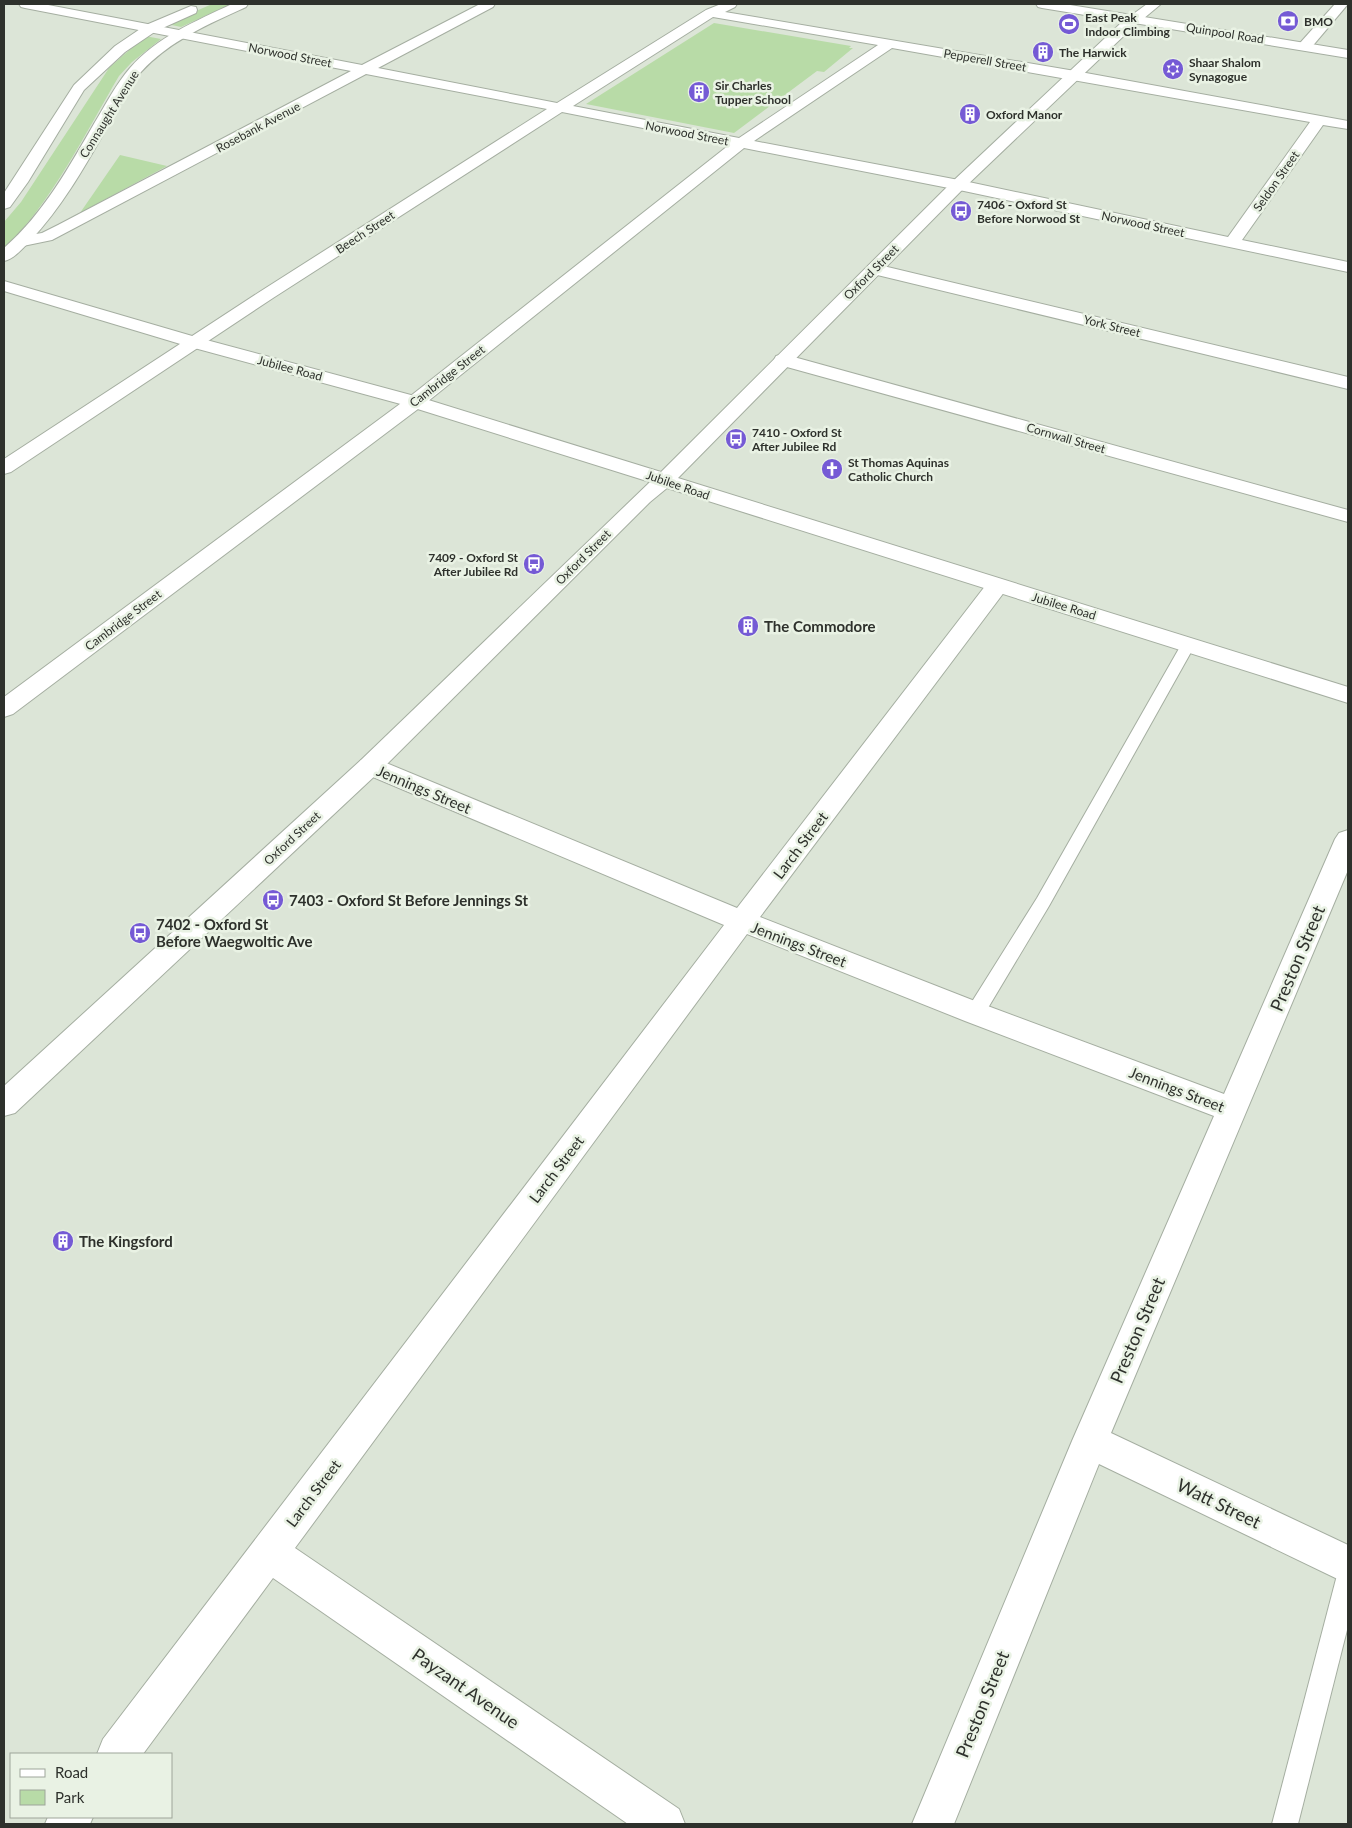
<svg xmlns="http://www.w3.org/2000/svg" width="1352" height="1828" font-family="Lato,sans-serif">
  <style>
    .green { fill: #b8dba7 }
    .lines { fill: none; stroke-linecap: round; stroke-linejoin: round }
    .lane-casing { stroke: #a5aea1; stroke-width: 2 }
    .street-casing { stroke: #a5aea1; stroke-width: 2 }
    .secondary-casing { stroke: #a5aea1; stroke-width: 2 }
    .primary-casing { stroke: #a5aea1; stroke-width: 2 }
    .lane { fill: #fff; fill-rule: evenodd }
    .street { fill: #fff; fill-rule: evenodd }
    .secondary { fill: #fff; fill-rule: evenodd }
    .primary { fill: #fff; fill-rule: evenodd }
    .labels { text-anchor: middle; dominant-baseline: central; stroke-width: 5; stroke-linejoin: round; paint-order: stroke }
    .far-poi-label { font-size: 12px; font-weight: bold; fill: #2e312c; stroke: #e9f2e4; text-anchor: start }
    .far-street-label { font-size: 12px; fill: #2e312c; stroke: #e9f2e4 }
    .poi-label { font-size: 15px; font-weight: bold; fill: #2e312c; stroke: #e9f2e4; text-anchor: start }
    .street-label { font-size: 15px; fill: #2e312c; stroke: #e9f2e4 }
    .near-street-label { font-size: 18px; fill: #2e312c; stroke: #e9f2e4 }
  </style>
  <rect width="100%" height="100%" fill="#dce5d7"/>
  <g class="green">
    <polygon points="212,4 231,4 181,27 167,24"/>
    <polygon points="714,23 851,46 849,48 853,48 824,72 817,71 734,133 586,104"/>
    <path d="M145 36 161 39 132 62 119 76C87 130 50 206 4 248V222L21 202 109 68Z"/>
    <polygon points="120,155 167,166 80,213"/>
  </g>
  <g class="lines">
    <g class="lane-casing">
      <g id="lane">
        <polygon points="1188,640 1193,642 1195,645 1049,906 982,1018 975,1020 968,1018 966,1013 968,1008 1037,898 1181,645 1183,642"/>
        <polygon points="1348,1567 1348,1626 1298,1824 1272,1824 1336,1579 1339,1570"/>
      </g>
    </g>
    <g class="street-casing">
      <g id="street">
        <path d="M19 4H43L362 65 480 4H495L493 7 378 68 557 103 706 10 721 4H737L735 7 725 12 1075 71 1348 121V129L1323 125 1242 240 1348 262V272L964 191 744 148 422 406 13 714 4 717V697L408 398 729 145 562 112 273 298 11 472 4 474V459L261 291 547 109 366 74 52 240 23 246 17 245 15 241 17 237 42 233 58 225 351 71 25 8 21 7ZM713 17 878 45 739 138 573 106ZM892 48 1310 122 1228 237 964 181 754 141Z"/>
        <polygon points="1335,4 1348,4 1310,49 1300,49 1298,46 1300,43"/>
        <polygon points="875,264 1348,377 1348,389 869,273 867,269 869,265"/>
        <polygon points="783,354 1348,510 1348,522 776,364 774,360 776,356"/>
        <polygon points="997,579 1005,581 1008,586 1005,591 760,917 985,1005 1224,1094 1335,839 1339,833 1348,830 1348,870 1111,1433 1348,1545 1348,1584 1099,1464 954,1824 912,1824 1072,1441 1214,1116 965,1021 747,934 295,1548 679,1809 685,1824 628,1824 273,1578 143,1754 97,1754 103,1739 724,925 361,772 357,766 361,760 370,758 379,760 737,908 989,581"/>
        <polygon points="48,1817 93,1817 90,1824 45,1824"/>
      </g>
    </g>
    <g class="secondary-casing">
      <g id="secondary">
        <path d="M232 4H248L246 7C209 24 169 41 141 72 126 89 116 111 105 131 83 170 61 208 30 241 23 248 14 259 4 261V248C44 213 69 167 95 122 106 104 116 84 130 68 157 37 196 21 232 4Z"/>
        <polygon points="1147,4 1161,4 1131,29 964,188 678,478 1348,687 1348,703 667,488 650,502 379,772 15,1113 4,1116 4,1086 361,760 650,482 408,406 187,346 4,291 4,281 199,338 422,398 661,472 952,182 1121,23"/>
        <polygon points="191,6 196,7 197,10 196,13 156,31 125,52 84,90 28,182 10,207 4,209 4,193 74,85 115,46 146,25"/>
      </g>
    </g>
    <g class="primary-casing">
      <polygon id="primary" points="1036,4 1064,4 1348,50 1348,58 1042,8 1038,7"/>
    </g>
    <use href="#lane" class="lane"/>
    <use href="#street" class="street"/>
    <use href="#secondary" class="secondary"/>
    <use href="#primary" class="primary"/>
  </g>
  <defs>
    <g id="bank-disc" transform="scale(1.125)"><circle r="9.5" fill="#755ad5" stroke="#e9f2e4"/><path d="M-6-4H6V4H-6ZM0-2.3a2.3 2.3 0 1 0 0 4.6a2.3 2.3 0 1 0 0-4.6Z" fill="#fff"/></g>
    <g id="stadium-disc" transform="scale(1.125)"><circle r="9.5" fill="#755ad5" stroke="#e9f2e4"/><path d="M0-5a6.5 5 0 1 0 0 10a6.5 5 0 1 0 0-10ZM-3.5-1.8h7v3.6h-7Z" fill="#fff"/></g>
    <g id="building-disc" transform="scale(1.125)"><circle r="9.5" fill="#755ad5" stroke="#e9f2e4"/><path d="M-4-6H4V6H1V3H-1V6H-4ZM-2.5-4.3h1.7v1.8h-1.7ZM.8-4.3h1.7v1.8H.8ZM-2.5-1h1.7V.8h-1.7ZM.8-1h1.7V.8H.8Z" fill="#fff"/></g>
    <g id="synagogue-disc" transform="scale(1.125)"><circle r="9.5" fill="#755ad5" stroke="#e9f2e4"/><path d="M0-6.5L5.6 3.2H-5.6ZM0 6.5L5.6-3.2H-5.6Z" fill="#fff"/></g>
    <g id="bus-disc" transform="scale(1.125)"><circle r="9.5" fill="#755ad5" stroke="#e9f2e4"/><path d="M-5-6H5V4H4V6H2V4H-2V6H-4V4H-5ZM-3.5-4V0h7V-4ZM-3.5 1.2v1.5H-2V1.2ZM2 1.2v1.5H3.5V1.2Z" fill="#fff"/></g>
    <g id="church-disc" transform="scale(1.125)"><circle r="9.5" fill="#755ad5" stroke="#e9f2e4"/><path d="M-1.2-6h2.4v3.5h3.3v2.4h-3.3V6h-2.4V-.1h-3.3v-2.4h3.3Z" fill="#fff"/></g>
  </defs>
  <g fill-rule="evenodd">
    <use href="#bank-disc" x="1288" y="21"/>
    <use href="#stadium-disc" x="1069" y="24"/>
    <use href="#building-disc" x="1043" y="52"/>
    <use href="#synagogue-disc" x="1173" y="69"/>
    <use href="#building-disc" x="699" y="92"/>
    <use href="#building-disc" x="970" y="114"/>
    <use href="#bus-disc" x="961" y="211"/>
    <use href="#bus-disc" x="736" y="439"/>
    <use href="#church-disc" x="832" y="469"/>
    <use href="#bus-disc" x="534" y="564"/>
    <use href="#building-disc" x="748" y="626"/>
    <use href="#bus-disc" x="273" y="900"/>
    <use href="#bus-disc" x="140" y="933"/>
    <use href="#building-disc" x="63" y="1241"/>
  </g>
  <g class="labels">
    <g class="far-poi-label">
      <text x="1085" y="17">East Peak<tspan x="1085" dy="14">Indoor Climbing</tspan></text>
      <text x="1304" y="21">BMO</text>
      <text x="1059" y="52">The Harwick</text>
      <text x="1189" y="62">Shaar Shalom<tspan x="1189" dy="14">Synagogue</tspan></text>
      <text x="715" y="85">Sir Charles<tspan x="715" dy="14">Tupper School</tspan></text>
      <text x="986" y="114">Oxford Manor</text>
      <text x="977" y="204">7406 - Oxford St<tspan x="977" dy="14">Before Norwood St</tspan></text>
      <text x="752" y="432">7410 - Oxford St<tspan x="752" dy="14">After Jubilee Rd</tspan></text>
      <text x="848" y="462">St Thomas Aquinas<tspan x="848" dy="14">Catholic Church</tspan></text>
      <text x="518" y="557" text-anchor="end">7409 - Oxford St<tspan x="518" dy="14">After Jubilee Rd</tspan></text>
    </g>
    <g class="far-street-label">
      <text transform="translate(1225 33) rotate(9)">Quinpool Road</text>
      <text transform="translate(290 55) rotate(11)">Norwood Street</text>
      <text transform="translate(985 60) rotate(10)">Pepperell Street</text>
      <text transform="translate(109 114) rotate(-58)">Connaught Avenue</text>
      <text transform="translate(258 127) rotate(-28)">Rosebank Avenue</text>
      <text transform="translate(687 133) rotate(11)">Norwood Street</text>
      <text transform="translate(1276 181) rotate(-55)">Seldon Street</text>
      <text transform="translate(1143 224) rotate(12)">Norwood Street</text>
      <text transform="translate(365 232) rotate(-33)">Beech Street</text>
      <text transform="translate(871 272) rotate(-45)">Oxford Street</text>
      <text transform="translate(1112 326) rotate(14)">York Street</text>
      <text transform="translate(290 368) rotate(15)">Jubilee Road</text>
      <text transform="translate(447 376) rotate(-38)">Cambridge Street</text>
      <text transform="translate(1066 438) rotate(16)">Cornwall Street</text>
      <text transform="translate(678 485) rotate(19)">Jubilee Road</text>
      <text transform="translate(583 557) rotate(-45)">Oxford Street</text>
      <text transform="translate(1064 606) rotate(17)">Jubilee Road</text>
      <text transform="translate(123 620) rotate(-37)">Cambridge Street</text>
      <text transform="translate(292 838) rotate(-43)">Oxford Street</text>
    </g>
    <g class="poi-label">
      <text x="764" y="626">The Commodore</text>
      <text x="289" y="900">7403 - Oxford St Before Jennings St</text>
      <text x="156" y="924">7402 - Oxford St<tspan x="156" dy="17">Before Waegwoltic Ave</tspan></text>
      <text x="79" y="1241">The Kingsford</text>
    </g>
    <g class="street-label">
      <text transform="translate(424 789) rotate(23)">Jennings Street</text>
      <text transform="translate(800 845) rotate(-53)">Larch Street</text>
      <text transform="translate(799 944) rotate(21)">Jennings Street</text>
      <text transform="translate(1177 1089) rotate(21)">Jennings Street</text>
      <text transform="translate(556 1169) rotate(-53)">Larch Street</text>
      <text transform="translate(313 1493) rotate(-53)">Larch Street</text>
    </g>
    <g class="near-street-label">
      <text transform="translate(1297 958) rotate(-67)">Preston Street</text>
      <text transform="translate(1137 1330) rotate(-67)">Preston Street</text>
      <text transform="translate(1219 1503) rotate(26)">Watt Street</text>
      <text transform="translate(466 1688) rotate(35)">Payzant Avenue</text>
      <text transform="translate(982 1704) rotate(-68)">Preston Street</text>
    </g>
  </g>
  <rect width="1352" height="1828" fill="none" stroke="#2e312c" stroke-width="10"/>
  <rect x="10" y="1753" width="162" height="65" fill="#e9f2e4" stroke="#9ea59a"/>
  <rect x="20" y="1769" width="25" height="8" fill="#ffffff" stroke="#9ea59a"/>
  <text x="55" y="1778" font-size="15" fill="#2e312c">Road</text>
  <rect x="20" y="1790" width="25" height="15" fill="#b8dba7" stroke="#9ea59a"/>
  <text x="55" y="1803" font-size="15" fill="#2e312c">Park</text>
</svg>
